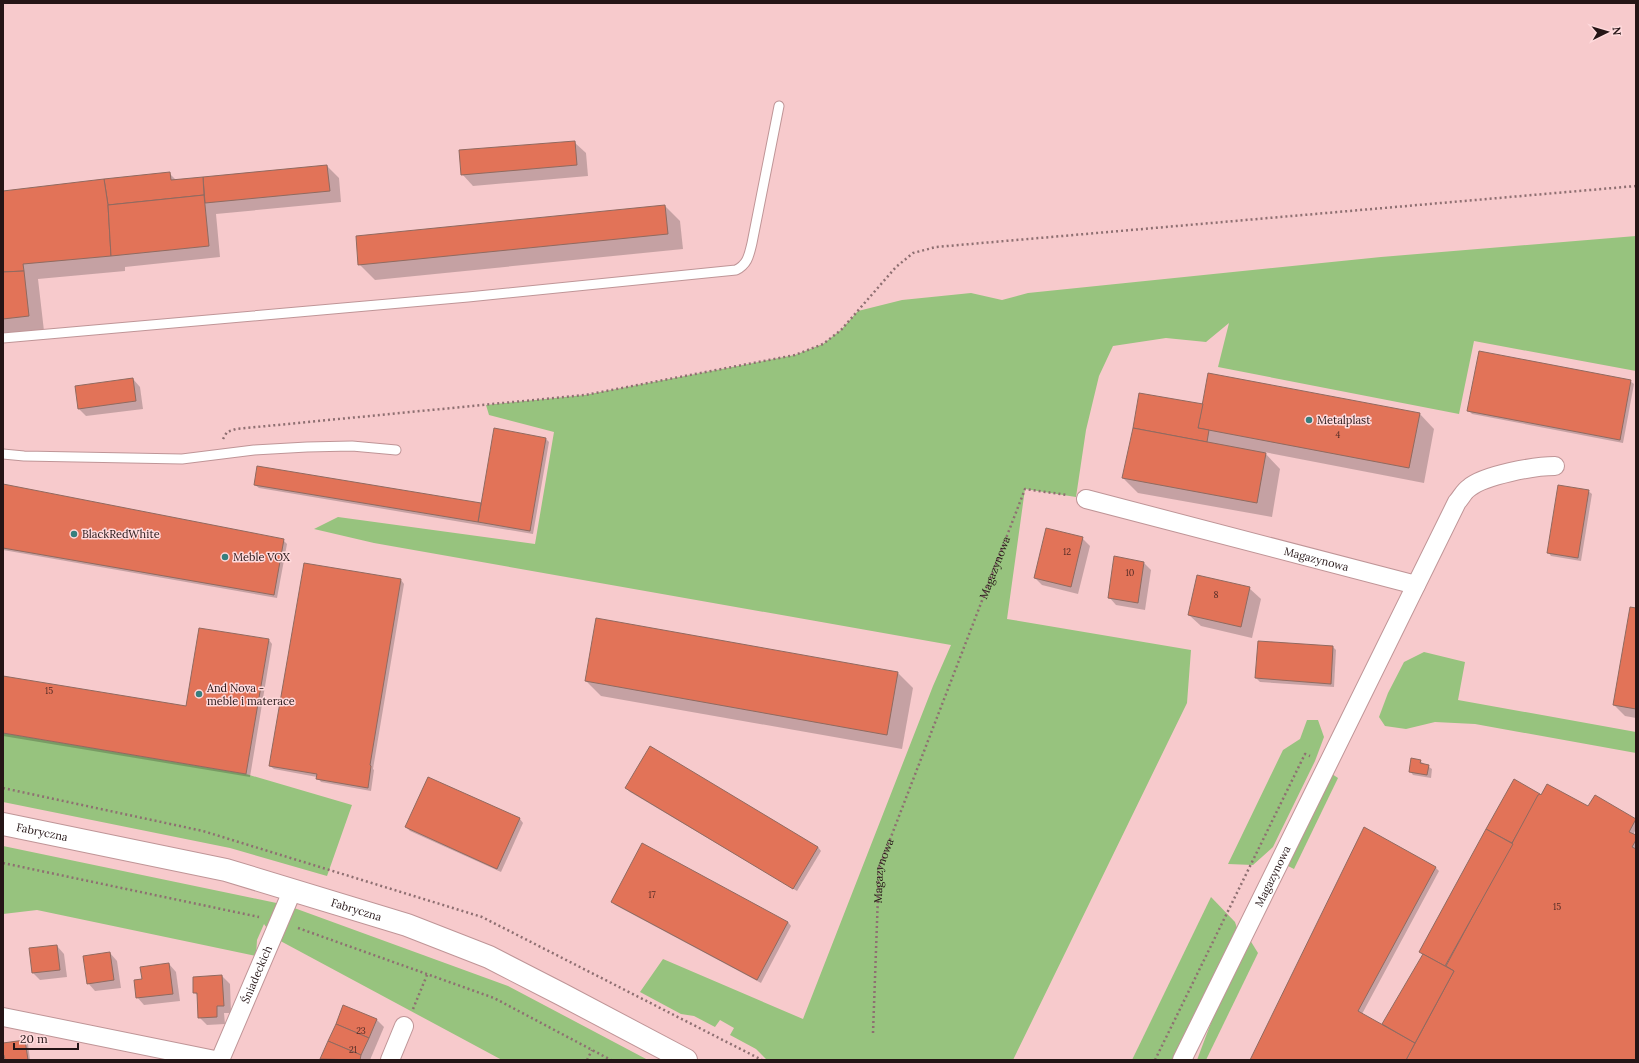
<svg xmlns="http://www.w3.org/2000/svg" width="1639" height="1063" viewBox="0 0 1639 1063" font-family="Lora,serif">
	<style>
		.green { fill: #97c37e }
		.shadow { fill: #0003 }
		.building { fill: #e27358; stroke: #906a60 }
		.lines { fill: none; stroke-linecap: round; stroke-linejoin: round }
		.service-casing { stroke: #bf9597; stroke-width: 11 }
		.minor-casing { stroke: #bf9597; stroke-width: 20 }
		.tertiary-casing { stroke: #bf9597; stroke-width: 24 }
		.path { stroke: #8e6f71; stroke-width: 2.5; stroke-dasharray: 2 3; stroke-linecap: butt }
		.service { stroke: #fff; stroke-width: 9 }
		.minor { stroke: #fff; stroke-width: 18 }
		.tertiary { stroke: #fff; stroke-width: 22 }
		.poi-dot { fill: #367f7e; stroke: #ffdadc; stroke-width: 1.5 }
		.labels { text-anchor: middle; stroke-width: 3; stroke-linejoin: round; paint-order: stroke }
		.number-label { font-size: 9px; fill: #542c26 }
		.poi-label { font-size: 11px; fill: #251516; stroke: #ffdadc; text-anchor: start }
		.street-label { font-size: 11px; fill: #251516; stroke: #ffdadc }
	</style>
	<rect width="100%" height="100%" fill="#f7cacc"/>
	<g class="green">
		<polygon points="1636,236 1636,371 1474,341 1459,414 1218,367 1229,323 1206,342 1166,338 1113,346 1099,376 1086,430 1076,497 1025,489 1007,619 1191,650 1187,703 1013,1060 767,1060 756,1049 730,1035 734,1028 720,1020 715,1027 694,1016 681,1014 640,992 663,959 803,1019 933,686 951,645 374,543 314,529 338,517 535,544 554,432 489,415 486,405 585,395 795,355 823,344 841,330 858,311 902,300 971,293 1002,300 1028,293 1381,257"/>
		<polygon points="1424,652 1465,662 1458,700 1636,732 1636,753 1475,724 1435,722 1406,729 1385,726 1379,717 1388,693 1404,662"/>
		<polygon points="1307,720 1318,720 1324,737 1315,761 1273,847 1253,865 1228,864 1283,750 1300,739"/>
		<polygon points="3,733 246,774 352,805 327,876 230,848 3,802"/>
		<polygon points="1332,774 1338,778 1294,869 1288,866"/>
		<polygon points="3,846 286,905 508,986 648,1060 502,1060 273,937 264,924 257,940 256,956 37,910 3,914"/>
		<polygon points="1211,897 1235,922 1241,940 1182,1060 1132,1060"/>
		<polygon points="1245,932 1258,953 1206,1060 1197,1060"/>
	</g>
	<g class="shadow">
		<polygon points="574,142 586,153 588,176 473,186 462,174"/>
		<polygon points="327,166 339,178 341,202 216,214 220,257 125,267 125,271 38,279 44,331 3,335 3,192 170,174 176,180"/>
		<polygon points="665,206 680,221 683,249 375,280 359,264"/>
		<polygon points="133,379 140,387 143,409 86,416 79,409"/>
		<polygon points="1630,381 1634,384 1623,443 1472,414 1468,410"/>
		<polygon points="1203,406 1419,413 1434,429 1424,483 1264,452 1280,469 1272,517 1138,493 1123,478"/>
		<polygon points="545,438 549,442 533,534 259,488 255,485 258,468 482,505"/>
		<polygon points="3,485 283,540 287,544 277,598 3,550"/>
		<polygon points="1588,491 1592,494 1581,561 1551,556 1548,552"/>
		<polygon points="1082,538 1090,546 1078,594 1042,585 1035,578"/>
		<polygon points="1144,563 1151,570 1145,610 1116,605 1109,597"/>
		<polygon points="401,580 404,584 373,769 374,770 371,791 321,782 317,777 274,769 270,766"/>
		<polygon points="1249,588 1261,599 1252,638 1201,626 1189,615"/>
		<polygon points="1636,609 1636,718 1625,716 1614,705"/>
		<polygon points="597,620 898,673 913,688 902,749 601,696 586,681"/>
		<polygon points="269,640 272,644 250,777 3,736 3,677 186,708"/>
		<polygon points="1333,647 1336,650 1334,687 1260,682 1256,678"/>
		<polygon points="1420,761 1432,769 1431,778 1413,775 1410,771"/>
		<polygon points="428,778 520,819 523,823 501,872 410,831 406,827"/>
		<polygon points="1514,781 1542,796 1636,821 1636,829 1633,835 1636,837 1636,1060 1251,1060 1364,829 1436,868 1439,871 1362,1014 1383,1026 1423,955 1420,951"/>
		<polygon points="626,788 818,847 821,851 797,891 630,792"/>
		<polygon points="612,902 788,922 791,926 761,983 615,905"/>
		<polygon points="57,946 64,954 67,977 40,980 33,973"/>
		<polygon points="110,953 117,961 121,988 95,991 88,983"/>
		<polygon points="169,964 176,972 180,1001 144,1005 137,997 143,980"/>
		<polygon points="222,976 230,984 231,1013 224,1013 225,1024 207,1025 199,1017 198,996 194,992 194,978"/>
		<polygon points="344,1006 376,1019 384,1027 370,1060 321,1060"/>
		<polygon points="25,1041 28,1044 30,1060 6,1060 3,1057 3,1044"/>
	</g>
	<g class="building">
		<polygon points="575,141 577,165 461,175 459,150"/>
		<polygon points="327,165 330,191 205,203 203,177"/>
		<polygon points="170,172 171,180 203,177 204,195 108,205 104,179"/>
		<polygon points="104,179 108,205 111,256 23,264 24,271 3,272 3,191"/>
		<polygon points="204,195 209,246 111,256 108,205"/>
		<polygon points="665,205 668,234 358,265 356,236"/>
		<polygon points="24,271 29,316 3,319 3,272"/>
		<polygon points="1479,351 1631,380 1620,440 1467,411"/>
		<polygon points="1208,373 1420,413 1409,468 1198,428"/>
		<polygon points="133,378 136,401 78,409 75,386"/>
		<polygon points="1139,393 1203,404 1198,428 1209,430 1207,442 1133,428"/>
		<polygon points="494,428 546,438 530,531 478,522"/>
		<polygon points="1133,428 1266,453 1257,503 1122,478"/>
		<polygon points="257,466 481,503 478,522 254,485"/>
		<polygon points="3,484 284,539 274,595 3,548"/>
		<polygon points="1558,485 1589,490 1578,558 1547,553"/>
		<polygon points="1046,528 1083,537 1071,587 1034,578"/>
		<polygon points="1114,556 1144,562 1138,603 1108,598"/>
		<polygon points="304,563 401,579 370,765 371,766 368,788 316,779 317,774 269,766"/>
		<polygon points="1197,575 1250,587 1241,627 1188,615"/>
		<polygon points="1630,607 1636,608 1636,709 1613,705"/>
		<polygon points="596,618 898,672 887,735 585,681"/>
		<polygon points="199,628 269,639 246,774 3,733 3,676 186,706"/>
		<polygon points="1258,641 1333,646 1331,684 1255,678"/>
		<polygon points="650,746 818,847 793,889 625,788"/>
		<polygon points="1411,758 1421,760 1420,763 1429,765 1427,775 1409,772"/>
		<polygon points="428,777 520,818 497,869 405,827"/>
		<polygon points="1514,779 1540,794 1512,843 1486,829"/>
		<polygon points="1547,784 1588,806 1595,795 1636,819 1629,832 1636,835 1636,840 1632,847 1636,849 1636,1060 1406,1060 1454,971 1446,966 1538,795 1540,794 1541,795"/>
		<polygon points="1364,827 1436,867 1358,1011 1415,1043 1406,1060 1250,1060"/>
		<polygon points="1486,829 1513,844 1445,966 1419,952"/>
		<polygon points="642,843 788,922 757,980 611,902"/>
		<polygon points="57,945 60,970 32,973 29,948"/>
		<polygon points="110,952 114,980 87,984 83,956"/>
		<polygon points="1423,954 1454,971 1415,1043 1382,1024"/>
		<polygon points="169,963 173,994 136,998 134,980 142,979 140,967"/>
		<polygon points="222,975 224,1006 217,1006 217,1017 198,1018 197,993 193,993 193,977"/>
		<polygon points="343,1005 377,1019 369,1038 336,1024"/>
		<polygon points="336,1024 369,1038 361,1055 328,1041"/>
		<polygon points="25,1040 28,1060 5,1060 4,1055 3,1055 3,1043"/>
		<polygon points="328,1041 361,1055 360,1060 320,1059"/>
	</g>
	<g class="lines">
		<defs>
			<g id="service">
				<path d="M3,338L468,297L736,270C748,264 749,255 752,243L779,106"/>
				<polyline points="3,454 24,456 182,459 254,450 307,447 352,446 396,450"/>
			</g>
			<g id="minor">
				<path id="s2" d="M1086,499L1416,585"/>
				<polyline points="3,1017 215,1060"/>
				<path id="s3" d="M220,1060L293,889"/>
				<polyline points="390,1060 404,1026"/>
				<path id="s4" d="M1182,1060L1457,502C1461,498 1464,491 1469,488C1484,475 1535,466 1555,466"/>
			</g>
			<g id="tertiary">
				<path id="s5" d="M3,824L226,870L407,925L489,957L561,994L686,1060"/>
			</g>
		</defs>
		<use href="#service" class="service-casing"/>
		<use href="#minor" class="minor-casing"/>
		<use href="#tertiary" class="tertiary-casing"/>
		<g class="path">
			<polyline points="223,439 227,432 236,429 585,395 795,355 823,344 841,330 896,267 913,253 936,247 1636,186"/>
			<polyline points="3,788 203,831 482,917 762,1060"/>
			<polyline points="3,863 259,917"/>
			<polyline points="298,928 494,998 611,1060"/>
			<polyline points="413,1009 427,975"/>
			<path id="s1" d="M873,1033L879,868L1025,489L1067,495"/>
			<polyline points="587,1060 592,1050"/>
			<polyline points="1155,1060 1305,754 1310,756"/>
		</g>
		<use href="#service" class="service"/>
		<use href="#minor" class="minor"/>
		<use href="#tertiary" class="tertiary"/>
	</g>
	<g class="poi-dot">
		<circle cx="1309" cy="420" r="4"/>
		<circle cx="74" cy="534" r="4"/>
		<circle cx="225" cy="557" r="4"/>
		<circle cx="199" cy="694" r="4"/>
	</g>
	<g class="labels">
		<g class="number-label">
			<text x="1338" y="438">4</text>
			<text x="1067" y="555">12</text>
			<text x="1130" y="576">10</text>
			<text x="1216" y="598">8</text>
			<text x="49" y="694">15</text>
			<text x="652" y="898">17</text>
			<text x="1557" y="910">15</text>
			<text x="361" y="1034">23</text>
			<text x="353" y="1053">21</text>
		</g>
		<g class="poi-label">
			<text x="1317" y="424">Metalplast</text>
			<text x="82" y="538">BlackRedWhite</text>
			<text x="233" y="561">Meble VOX</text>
			<text x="207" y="692">And Nova -<tspan x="207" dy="13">meble i materace</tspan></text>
		</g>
		<g class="street-label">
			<text dy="4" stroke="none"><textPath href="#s2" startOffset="238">Magazynowa</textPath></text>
			<text dy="4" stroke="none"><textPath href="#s1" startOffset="487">Magazynowa</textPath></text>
			<text dy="4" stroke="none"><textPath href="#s5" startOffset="40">Fabryczna</textPath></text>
			<text dy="4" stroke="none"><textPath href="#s1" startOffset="163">Magazynowa</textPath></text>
			<text dy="4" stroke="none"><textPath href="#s4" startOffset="205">Magazynowa</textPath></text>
			<text dy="4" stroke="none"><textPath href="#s5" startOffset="364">Fabryczna</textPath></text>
			<text dy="4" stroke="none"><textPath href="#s3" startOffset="93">Śniadeckich</textPath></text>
		</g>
	</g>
	<rect width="1639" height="1063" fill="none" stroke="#251516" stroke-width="8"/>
	<g transform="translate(1607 32) rotate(85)" stroke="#ffdadc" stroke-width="3" paint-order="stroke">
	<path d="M0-3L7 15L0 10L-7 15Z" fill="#251516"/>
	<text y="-6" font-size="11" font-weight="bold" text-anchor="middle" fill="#251516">N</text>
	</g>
	<path d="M14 1043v6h64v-6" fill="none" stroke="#251516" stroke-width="2"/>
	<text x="20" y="1043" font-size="12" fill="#251516" stroke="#ffdadc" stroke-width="3" paint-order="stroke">20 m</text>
</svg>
